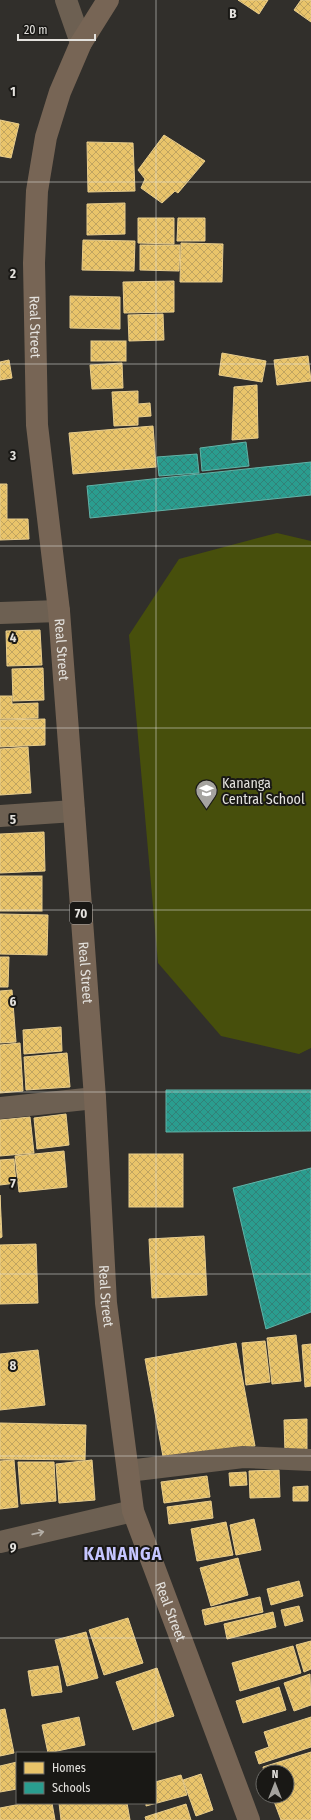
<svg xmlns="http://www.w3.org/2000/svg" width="311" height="1820" viewBox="0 0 311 1820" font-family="'Fira Sans Condensed',sans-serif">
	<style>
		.park { fill: #474f0c }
		.homes { fill: url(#homes-cross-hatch); stroke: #e8cd8d }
		.schools { fill: url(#schools-cross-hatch); stroke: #62b2a7 }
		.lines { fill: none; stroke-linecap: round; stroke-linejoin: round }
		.minor { stroke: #6d6052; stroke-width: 22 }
		.highway { stroke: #776555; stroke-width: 22 }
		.oneway { stroke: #b4aea6 }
		.grid { fill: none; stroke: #e4e2de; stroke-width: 1; stroke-opacity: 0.55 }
		.labels { text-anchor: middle; stroke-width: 4; stroke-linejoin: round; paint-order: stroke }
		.shield { fill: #191815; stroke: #a7a5a2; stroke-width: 1 }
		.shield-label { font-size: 13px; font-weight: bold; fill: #e4e2de }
		.street-label { font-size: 14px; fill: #e4e2de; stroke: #191815 }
		.poi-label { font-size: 14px; fill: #e4e2de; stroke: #191815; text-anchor: start }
		.district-label { font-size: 18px; font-weight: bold; letter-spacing: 1px; fill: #c5c5ff; stroke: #191815 }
		.grid-label { font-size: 13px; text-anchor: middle; font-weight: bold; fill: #e4e2de; stroke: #191815; stroke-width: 4; stroke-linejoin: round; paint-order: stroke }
	</style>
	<defs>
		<pattern id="homes-cross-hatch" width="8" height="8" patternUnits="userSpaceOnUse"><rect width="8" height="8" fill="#e9c46a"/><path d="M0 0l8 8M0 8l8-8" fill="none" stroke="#c0a460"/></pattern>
		<pattern id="schools-cross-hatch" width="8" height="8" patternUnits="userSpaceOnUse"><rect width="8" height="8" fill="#2a9d8f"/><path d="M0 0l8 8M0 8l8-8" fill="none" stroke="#328278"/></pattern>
	</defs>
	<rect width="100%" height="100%" fill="#312f2b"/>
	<polygon class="park" points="277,533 311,541 311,1048 299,1054 221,1036 158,963 129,635 179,559"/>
	<g class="homes">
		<polygon points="238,0 268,0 259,14"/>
		<polygon points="301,0 311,0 311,22 294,10"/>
		<polygon points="0,120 19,124 11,158 0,156"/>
		<polygon points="164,135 205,161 178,193 175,191 162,203 141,188 145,179 138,170"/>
		<polygon points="87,142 133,143 135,191 88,192"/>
		<polygon points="125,203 125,234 87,235 87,204"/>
		<polygon points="138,218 174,218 174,244 138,243"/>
		<polygon points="178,218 205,218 205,241 177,241"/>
		<polygon points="83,240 135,241 134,271 82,270"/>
		<polygon points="181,243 223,244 222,282 180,282"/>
		<polygon points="140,245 180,245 179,271 140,270"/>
		<polygon points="174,281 174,312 124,313 123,282"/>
		<polygon points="70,296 120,297 120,329 70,328"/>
		<polygon points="163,314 164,340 129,341 128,315"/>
		<rect x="91" y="341" width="35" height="20"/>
		<polygon points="222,353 266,361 262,382 219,375"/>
		<polygon points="308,356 311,381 277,385 274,360"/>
		<polygon points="9,360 12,378 0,380 0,362"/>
		<polygon points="122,363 123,388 92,389 90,365"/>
		<polygon points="257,385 258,438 232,440 234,387"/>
		<polygon points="138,391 138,404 150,403 151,416 138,417 138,425 114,426 112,392"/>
		<polygon points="153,426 156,467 73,474 69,433"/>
		<polygon points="0,484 7,484 7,519 28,519 29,539 0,540"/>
		<polygon points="40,630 42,665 7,666 6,631"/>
		<polygon points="43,668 44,700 13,701 12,669"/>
		<polygon points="0,696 12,696 12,704 38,703 38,718 0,719"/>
		<polygon points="45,719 45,745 0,747 0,720"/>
		<polygon points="28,747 31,793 0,795 0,749"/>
		<polygon points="44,832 45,871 0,873 0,834"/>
		<rect x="0" y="876" width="42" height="35"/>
		<polygon points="0,914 48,915 47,955 0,954"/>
		<polygon points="0,957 9,957 8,987 0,987"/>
		<polygon points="12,990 16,1042 0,1043 0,991"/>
		<polygon points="61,1027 62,1051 24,1054 23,1030"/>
		<polygon points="20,1043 23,1091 0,1093 0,1045"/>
		<polygon points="67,1053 70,1087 26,1090 24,1057"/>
		<polygon points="66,1114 69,1145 37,1149 34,1118"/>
		<polygon points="30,1117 34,1153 0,1156 0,1120"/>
		<polygon points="64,1151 67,1187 19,1192 15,1156"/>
		<rect x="129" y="1154" width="54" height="53"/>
		<polygon points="14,1159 16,1183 0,1185 0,1160"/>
		<polygon points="0,1195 2,1237 0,1238"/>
		<polygon points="204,1236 207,1295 152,1298 149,1239"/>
		<polygon points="36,1244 38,1303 0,1304 0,1245"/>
		<polygon points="296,1335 301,1381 272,1384 267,1338"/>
		<polygon points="265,1341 270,1382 246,1385 242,1343"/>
		<polygon points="236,1343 255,1446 164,1462 145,1359"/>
		<polygon points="311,1344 311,1386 305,1387 302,1345"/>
		<polygon points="38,1350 45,1405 0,1410 0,1354"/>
		<polygon points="307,1419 307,1453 285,1453 284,1420"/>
		<polygon points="0,1423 86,1425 85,1460 0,1459"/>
		<polygon points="14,1460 18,1507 0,1509 0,1461"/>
		<polygon points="92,1460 95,1500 59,1503 56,1464"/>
		<polygon points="18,1462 54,1462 56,1501 21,1504"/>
		<polygon points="279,1470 280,1497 250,1498 249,1471"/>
		<polygon points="246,1472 247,1485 230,1486 229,1473"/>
		<polygon points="207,1476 210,1497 164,1503 161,1482"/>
		<polygon points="308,1486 308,1501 293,1501 293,1487"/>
		<polygon points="211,1501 213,1518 169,1524 167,1507"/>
		<polygon points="254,1519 261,1550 236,1555 230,1525"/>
		<polygon points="226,1522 233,1555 197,1561 191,1529"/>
		<polygon points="238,1558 248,1595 211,1606 200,1568"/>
		<polygon points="299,1581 303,1596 271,1605 267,1589"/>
		<polygon points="260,1597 263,1612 205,1625 202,1610"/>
		<polygon points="299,1606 303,1621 285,1626 281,1610"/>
		<polygon points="273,1612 276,1627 227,1639 224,1624"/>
		<polygon points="128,1618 143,1663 104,1675 89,1630"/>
		<polygon points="86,1632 98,1678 67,1686 55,1640"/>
		<polygon points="311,1641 311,1669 304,1672 296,1645"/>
		<polygon points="293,1646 301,1673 240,1691 232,1663"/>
		<polygon points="58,1666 62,1692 32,1696 28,1671"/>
		<polygon points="157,1668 174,1716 133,1730 116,1682"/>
		<polygon points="310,1674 311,1705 294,1711 284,1683"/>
		<polygon points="279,1687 286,1710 243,1723 236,1701"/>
		<polygon points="5,1709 14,1753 0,1756 0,1710"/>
		<polygon points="79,1717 85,1745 48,1753 42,1725"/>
		<polygon points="311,1717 311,1747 259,1764 255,1752 269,1747 264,1732"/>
		<polygon points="311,1752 311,1820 281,1820 272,1796 287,1796 287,1772 264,1772 263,1767"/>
		<polygon points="17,1762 17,1789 0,1792 0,1766"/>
		<polygon points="201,1774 213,1810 196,1816 183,1780"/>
		<polygon points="181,1775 187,1795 146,1806 146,1803 155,1803 155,1782"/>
		<polygon points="26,1803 52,1803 55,1820 0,1820 0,1808"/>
		<polygon points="59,1803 127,1803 130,1820 61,1820"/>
		<polygon points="186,1804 191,1820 146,1820 145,1817"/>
	</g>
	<g class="schools">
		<polygon points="246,442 249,466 202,471 200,448"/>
		<polygon points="197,454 199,473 159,476 157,457"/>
		<polygon points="311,462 311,495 90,518 87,486"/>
		<polygon points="166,1090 311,1090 311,1131 166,1132"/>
		<polygon points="311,1168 311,1312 266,1329 233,1188"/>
	</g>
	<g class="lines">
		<g class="minor">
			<polyline points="66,0 81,43"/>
			<polyline points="0,613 59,611"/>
			<polyline points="0,816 74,811"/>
			<polyline points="0,1108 95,1098"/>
			<polyline points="128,1471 243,1457 311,1460"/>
			<polyline points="0,1542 133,1511"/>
		</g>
		<path class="highway" id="s1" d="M108,0L81,43L60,92L46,137L37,191L34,263L37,425L59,611L74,811L95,1098L106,1303L133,1511L249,1820"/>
	</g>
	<defs><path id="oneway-shaft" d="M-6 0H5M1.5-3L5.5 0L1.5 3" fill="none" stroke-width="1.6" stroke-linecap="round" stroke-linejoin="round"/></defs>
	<use class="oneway" href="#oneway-shaft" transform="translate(38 1533) rotate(-13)"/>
	<path class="grid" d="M156,0V1820M0,182H311M0,364H311M0,546H311M0,728H311M0,910H311M0,1092H311M0,1274H311M0,1456H311M0,1638H311"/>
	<defs>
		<symbol id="school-pin" viewBox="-11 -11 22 30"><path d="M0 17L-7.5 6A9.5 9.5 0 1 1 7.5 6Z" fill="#a5a39f" stroke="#191815"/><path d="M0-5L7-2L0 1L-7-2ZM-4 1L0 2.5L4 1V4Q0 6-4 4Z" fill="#fff"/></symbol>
	</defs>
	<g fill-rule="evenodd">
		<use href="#school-pin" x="194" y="778" width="25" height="34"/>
	</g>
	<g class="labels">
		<rect class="shield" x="70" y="902" width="22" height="22" rx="3"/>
		<g class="shield-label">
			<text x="81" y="918">70</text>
		</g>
		<g class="street-label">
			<text dy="5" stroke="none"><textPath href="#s1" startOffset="342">Real Street</textPath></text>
			<text dy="5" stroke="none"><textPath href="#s1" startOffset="666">Real Street</textPath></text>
			<text dy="5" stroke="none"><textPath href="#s1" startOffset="990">Real Street</textPath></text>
			<text dy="5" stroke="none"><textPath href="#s1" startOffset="1314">Real Street</textPath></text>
			<text dy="5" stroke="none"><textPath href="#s1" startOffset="1638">Real Street</textPath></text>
		</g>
		<g class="poi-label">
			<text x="222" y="788">Kananga<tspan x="222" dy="16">Central School</tspan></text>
		</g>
		<g class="district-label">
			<text x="123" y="1560">KANANGA</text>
		</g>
	</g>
	<g class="grid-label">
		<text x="233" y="18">B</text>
		<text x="13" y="96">1</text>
		<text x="13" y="278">2</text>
		<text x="13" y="460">3</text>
		<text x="13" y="642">4</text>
		<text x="13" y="824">5</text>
		<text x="13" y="1006">6</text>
		<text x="13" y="1188">7</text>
		<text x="13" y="1370">8</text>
		<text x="13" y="1552">9</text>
	</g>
	<rect x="16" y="1752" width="140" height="52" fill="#191815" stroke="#6a6965"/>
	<rect x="24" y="1762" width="20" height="12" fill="#e9c46a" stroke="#6a6965"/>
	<text x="52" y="1772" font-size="12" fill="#e4e2de">Homes</text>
	<rect x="24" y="1782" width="20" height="12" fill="#2a9d8f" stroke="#6a6965"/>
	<text x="52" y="1792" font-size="12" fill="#e4e2de">Schools</text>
	<g transform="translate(275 1784)"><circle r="19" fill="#191815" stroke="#6a6965"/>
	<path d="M0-3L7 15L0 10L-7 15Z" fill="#a5a39f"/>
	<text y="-6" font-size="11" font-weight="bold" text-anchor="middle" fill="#e4e2de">N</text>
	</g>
	<path d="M18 34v6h77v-6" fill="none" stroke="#e4e2de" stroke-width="2"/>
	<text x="24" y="34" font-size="12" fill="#e4e2de" stroke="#191815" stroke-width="3" paint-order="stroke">20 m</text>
</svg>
